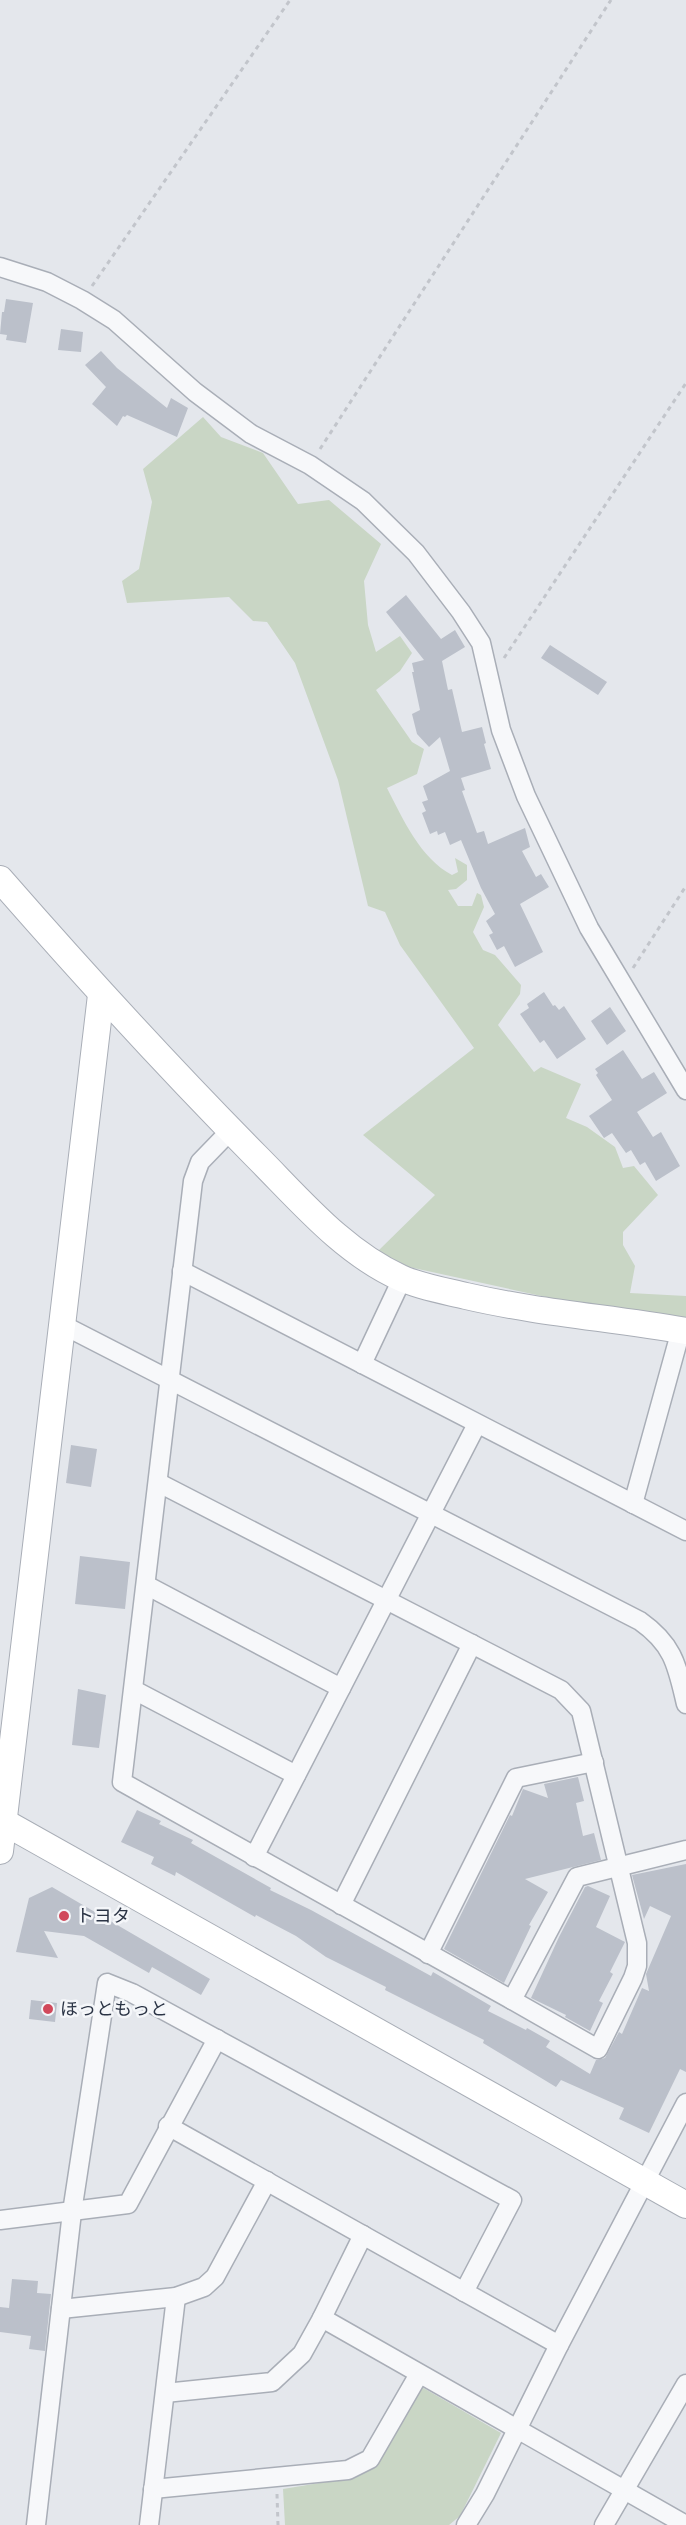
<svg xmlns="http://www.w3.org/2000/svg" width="686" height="2525" viewBox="0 0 686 2525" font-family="Raleway,'Noto Sans JP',sans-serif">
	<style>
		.green { fill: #c9d6c5 }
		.building { fill: #bbc0ca }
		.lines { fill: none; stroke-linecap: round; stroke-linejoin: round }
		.street-casing { stroke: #a9aeb7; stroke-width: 21 }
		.secondary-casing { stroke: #a9aeb7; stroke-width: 28 }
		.path { stroke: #c2c5cb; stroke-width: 3; stroke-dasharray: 4.5 4.5; stroke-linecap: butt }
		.street { stroke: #f7f8fa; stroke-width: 18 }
		.secondary { stroke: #fff; stroke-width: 26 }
		.poi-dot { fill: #d1495b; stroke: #f4f6f9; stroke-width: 2 }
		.labels { text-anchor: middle; stroke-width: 5; stroke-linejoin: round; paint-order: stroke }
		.poi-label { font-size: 18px; fill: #2b3445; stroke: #f4f6f9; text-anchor: start }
	</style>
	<rect width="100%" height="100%" fill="#e4e7ec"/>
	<g class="green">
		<path d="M203,417L221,437L263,453L298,504L329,500L381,544L364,581L368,625L376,652L400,636L412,653L400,671L376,690L412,742L424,749L417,774L387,788C403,819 420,858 452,875L458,872L455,858L467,865V880L456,889L448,890L458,906H472L477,893L481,895L484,907L473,932L483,950L495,955L521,985L520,994L498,1025L534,1072L541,1067L581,1084L566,1118L587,1127L615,1147L623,1168L634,1166L658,1195L623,1232V1245L635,1266L630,1293L686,1296V1322L601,1309L409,1267L378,1251L435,1195L363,1135L474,1048L400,945L385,912L368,906L338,780L295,663L267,622L253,621L229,597L127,603L122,581L139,569L152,502L143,469Z"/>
		<polygon points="420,2386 501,2433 460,2516 449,2525 285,2525 283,2489 350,2478 374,2467"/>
	</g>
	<g class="building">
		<polygon points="6,299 33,303 26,343 6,340 7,335 0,334 2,312 4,312"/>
		<polygon points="61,329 83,332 81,352 58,350"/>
		<polygon points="101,351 117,368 167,408 171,398 188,408 177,437 127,415 125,417 123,416 117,426 92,404 106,387 85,365"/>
		<polygon points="406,595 441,639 455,630 465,647 442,661 448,690 452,689 462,732 482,727 486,743 484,744 491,769 461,778 465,790 462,791 477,833 484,831 488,844 525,828 530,847 522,851 536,877 541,874 549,887 520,904 543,952 515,967 504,946 497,950 489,935 493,933 486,921 495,914 481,888 461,840 450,845 445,832 438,835 437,831 430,834 422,813 426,811 422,802 428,800 423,786 450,771 440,737 429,747 417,734 412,714 420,710 412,672 414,672 412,663 424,660 386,612"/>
		<polygon points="550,645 607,682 598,695 541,658"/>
		<polygon points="544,992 553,1006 555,1005 559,1010 564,1006 586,1039 557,1059 544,1040 540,1043 520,1014 529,1008 527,1004"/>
		<polygon points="610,1007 626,1031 607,1045 591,1021"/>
		<polygon points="623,1050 642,1079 654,1072 667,1093 637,1112 653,1137 661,1132 680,1166 656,1181 645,1162 640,1165 631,1150 626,1153 612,1133 604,1138 589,1116 612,1100 596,1075 598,1073 595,1069"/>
		<polygon points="71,1445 97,1449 91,1487 66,1483"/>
		<polygon points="80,1556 130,1562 125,1609 75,1604"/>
		<polygon points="78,1689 106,1695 99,1748 72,1745"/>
		<polygon points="578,1777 584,1801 576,1803 583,1836 594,1833 601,1860 525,1879 548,1892 529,1925 531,1926 504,1983 444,1949 510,1815 512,1816 523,1789 548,1798 544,1784"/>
		<polygon points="137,1810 161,1821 159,1824 193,1840 191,1843 271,1888 270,1890 311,1910 431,1976 433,1972 491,2006 488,2011 526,2030 527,2028 550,2041 546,2047 590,2074 596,2060 605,2058 619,2032 622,2034 642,1988 649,1991 646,1974 671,1916 650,1906 644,1919 632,1875 686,1864 686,2072 680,2069 649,2133 619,2119 624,2108 561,2080 556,2087 483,2043 484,2040 385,1990 386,1987 326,1957 296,1936 256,1915 255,1917 176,1872 175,1876 151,1864 154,1857 121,1842"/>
		<polygon points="588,1886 610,1896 596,1927 625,1942 610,1972 613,1974 599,2001 603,2003 590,2031 565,2017 566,2015 531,1998 559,1937 585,1887"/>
		<polygon points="52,1887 210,1979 201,1995 152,1967 149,1973 84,1936 44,1931 58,1958 16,1952 29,1898"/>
		<polygon points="31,2000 57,2003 55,2022 29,2019"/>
		<polygon points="12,2279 38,2281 37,2293 51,2294 45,2351 29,2349 31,2336 0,2332 0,2307 9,2308"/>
	</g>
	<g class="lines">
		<defs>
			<g id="street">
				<polyline points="0,267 47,282 82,300 114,320 195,392 251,434 310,465 363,501 416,553 461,612 481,643 501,730 526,796 589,928 686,1090"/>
				<polyline points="231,1130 200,1162 193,1181 122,1782 512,2000 577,1877 686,1850"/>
				<polyline points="182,1271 686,1531"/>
				<path d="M61,1324L640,1621C674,1645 677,1666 686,1704"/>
				<polyline points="362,1364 402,1279"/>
				<polyline points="159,1483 561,1690 581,1711 637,1943 637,1966 633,1978 598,2049 512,2000"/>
				<polyline points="633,1504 681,1330"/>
				<polyline points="146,1585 341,1688"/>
				<polyline points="134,1690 296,1775"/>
				<polyline points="254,1857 477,1424"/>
				<polyline points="341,1905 472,1644"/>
				<polyline points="428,1954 516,1778 594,1762"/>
				<polyline points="168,2126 559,2345"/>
				<polyline points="0,2220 128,2204 217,2039"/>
				<polyline points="363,2235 322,2318 686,2525"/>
				<polyline points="61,2309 176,2297 204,2287 215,2277 267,2181"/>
				<polyline points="165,2393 272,2382 302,2354 322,2318"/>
				<polyline points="153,2489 348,2470 370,2459 419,2374"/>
				<polyline points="36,2525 72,2212 107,1983 132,1993 512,2200 464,2292"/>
				<polyline points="149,2525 176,2297"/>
				<polyline points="466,2525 485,2494 559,2345 686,2103"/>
				<polyline points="604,2525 686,2384"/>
			</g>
			<g id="secondary">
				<path d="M0,879C83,974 167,1066 256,1156C300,1200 343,1252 401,1278C421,1287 445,1291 466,1296C539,1313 613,1318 686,1331"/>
				<polyline points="4,1822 686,2205"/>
				<polyline points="0,1851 101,995"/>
			</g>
		</defs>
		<use href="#street" class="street-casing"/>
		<use href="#secondary" class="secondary-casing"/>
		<g class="path">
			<polyline points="92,286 290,0"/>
			<polyline points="320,449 611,0"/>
			<polyline points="504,658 686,383"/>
			<polyline points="633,968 686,886"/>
			<polyline points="277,2494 278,2525"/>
		</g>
		<use href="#street" class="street"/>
		<use href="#secondary" class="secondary"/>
	</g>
	<g class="poi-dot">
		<circle cx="64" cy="1916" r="6"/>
		<circle cx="48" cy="2009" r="6"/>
	</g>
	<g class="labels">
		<g class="poi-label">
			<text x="76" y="1922">トヨタ</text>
			<text x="60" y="2015">ほっともっと</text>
		</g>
	</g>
</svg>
